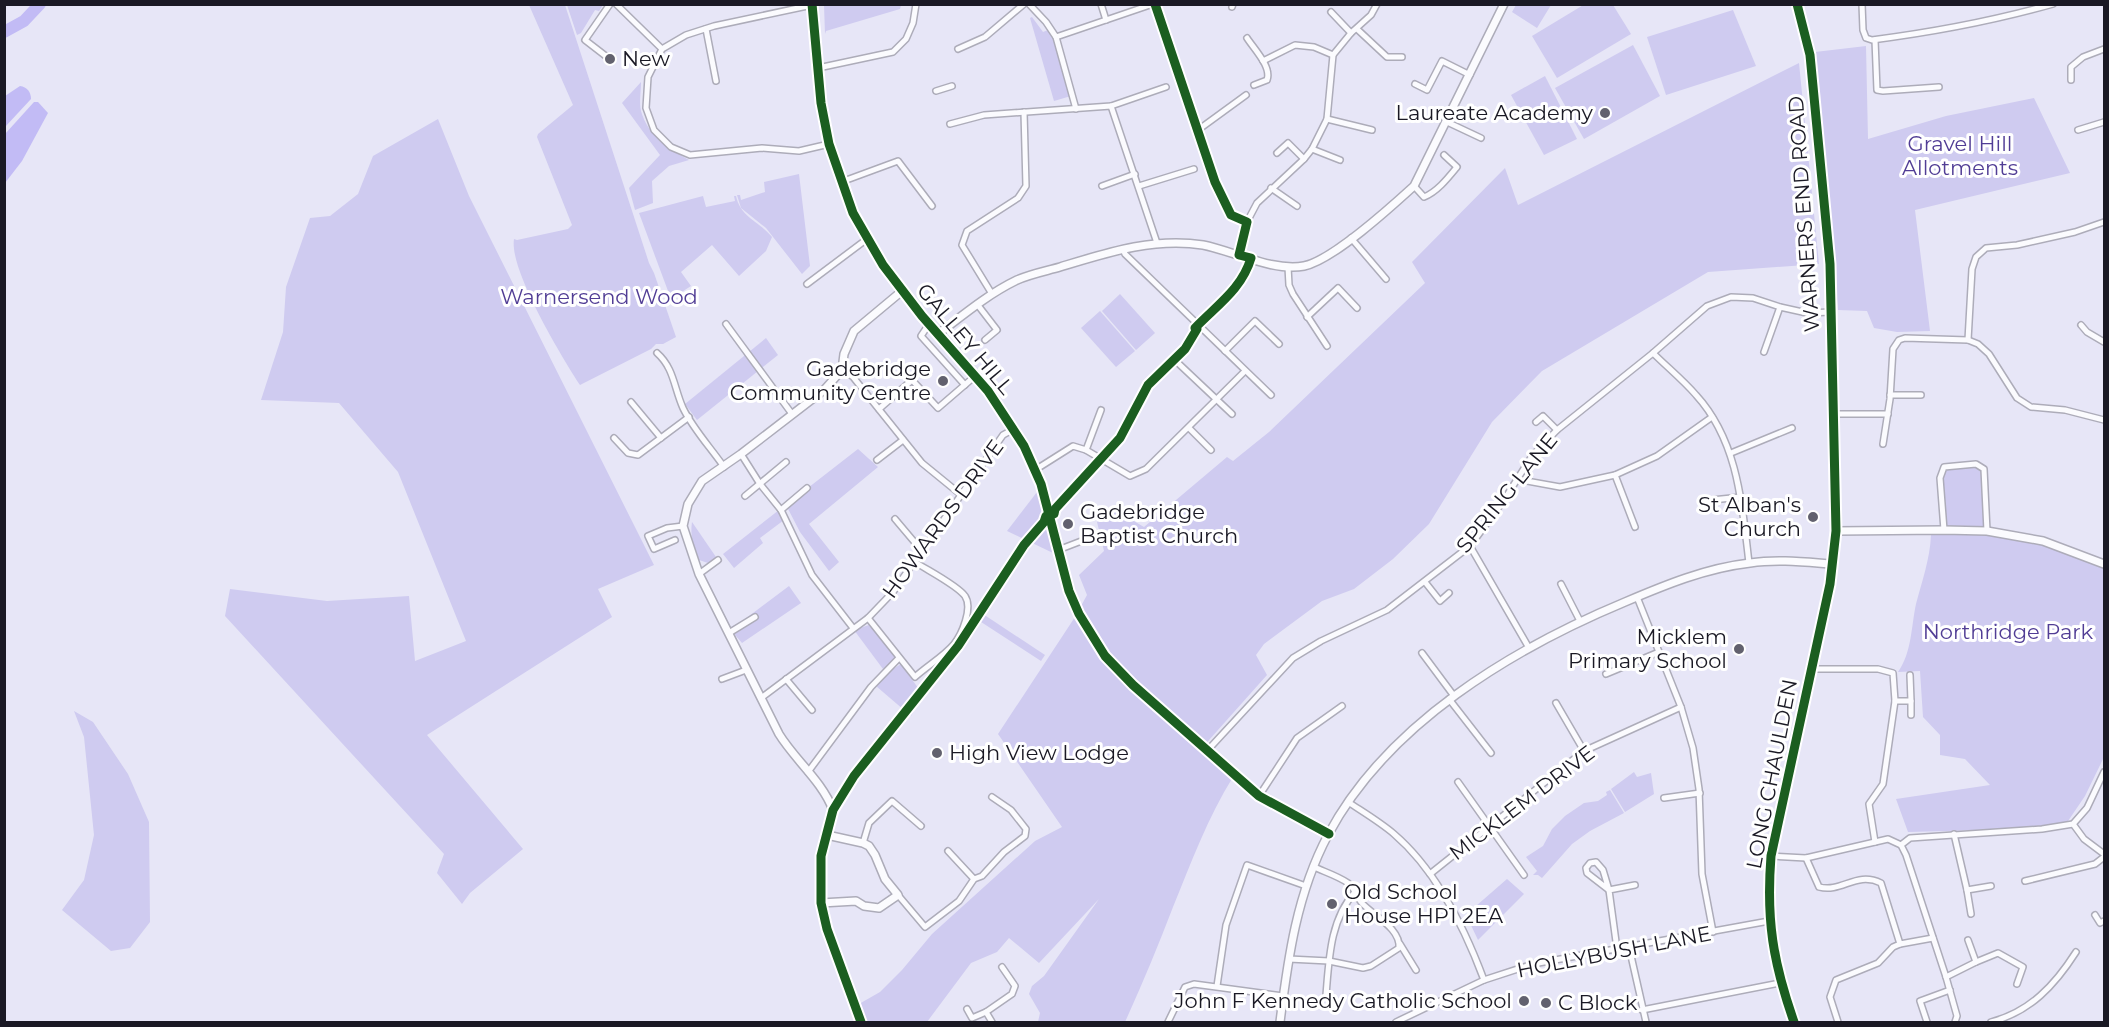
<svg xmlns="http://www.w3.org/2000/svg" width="2109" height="1027" viewBox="0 0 2109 1027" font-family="Montserrat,sans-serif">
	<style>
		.green { fill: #cfcbf0 }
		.water { fill: #c2bbf5 }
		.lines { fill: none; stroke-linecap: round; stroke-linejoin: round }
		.river { stroke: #c2bbf5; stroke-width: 12 }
		.minor-casing { stroke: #adacb9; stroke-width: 8 }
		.tertiary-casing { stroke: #adacb9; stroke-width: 10 }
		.minor { stroke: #fbfbfe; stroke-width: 5 }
		.tertiary { stroke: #fbfbfe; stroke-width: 7 }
		.cycleway-casing { stroke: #fff; stroke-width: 13 }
		.cycleway { stroke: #1b5e20; stroke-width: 9 }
		.poi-dot { fill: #62616e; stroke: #fff; stroke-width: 2 }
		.labels { text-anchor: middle; stroke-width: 6; stroke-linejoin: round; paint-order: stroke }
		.poi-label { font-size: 21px; fill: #1a1924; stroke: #fff; text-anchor: start }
		.park-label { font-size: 21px; fill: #513d95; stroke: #fff }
		.street-label { font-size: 21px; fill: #1a1924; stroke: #fff }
	</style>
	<rect width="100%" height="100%" fill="#e7e6f7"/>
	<g class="green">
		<polygon points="1585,4 1613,5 1631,34 1557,78 1532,36"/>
		<path d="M529,5H565L649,263L654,273L676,337L663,344H656L651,349L580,385C562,357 509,270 514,239L517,240L568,229L572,225L537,137L538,134L573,105Z"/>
		<polygon points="567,5 567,4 603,5 599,11 595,10 581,33 577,35"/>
		<polygon points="824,5 901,4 901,5 900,9 826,31 825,34"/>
		<polygon points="1516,5 1516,4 1551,5 1537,28 1512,12"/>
		<polygon points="1733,10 1756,66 1666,95 1647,37"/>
		<polygon points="1032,17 1043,32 1048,30 1056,46 1071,96 1054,101 1030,18"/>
		<polygon points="1633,45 1660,96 1584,139 1555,88"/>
		<polygon points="1866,46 1868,139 1946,116 2034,98 2070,173 1915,210 1930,331 1897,332 1874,328 1867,311 1838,310 1815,52"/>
		<path d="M1799,63L1819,264L1708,272L1542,371L1492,422L1429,524L1393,559L1354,589L1322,601L1264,644L1256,655L1267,675L1201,749L1233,777C1208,817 1191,863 1173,907C1158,946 1142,985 1125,1022H1038L1040,1013L1029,994L1032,986L1044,976L1099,899L1039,963L1009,938L997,952L971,963L927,1022H866L859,1004L880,992L902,970L932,934L1035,841L1062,827L998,734L1075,617L1087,595L1079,575L1104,551L1097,522L1115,510L1144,527L1227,457L1233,461L1269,432L1425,283L1412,262L1505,168L1518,205Z"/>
		<polygon points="1545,76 1577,139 1544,155 1511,95"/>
		<path d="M641,82C641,91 639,103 641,111C648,136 668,148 689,160L669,166L652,181L653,203L635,210L629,188L660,155L622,103Z"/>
		<polygon points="438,119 469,196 654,565 598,589 612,617 427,735 523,849 470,893 462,904 437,873 444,854 225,616 230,589 327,601 409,596 415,661 466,641 398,472 339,403 261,400 283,332 286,287 310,218 330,216 358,194 373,156"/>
		<polygon points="799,174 810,266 802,274 766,228 741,208 737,195 740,195 741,200 765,192 764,182"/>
		<path d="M703,196L706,207L735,201L734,196H736C741,218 758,220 772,237L766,251L739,276L712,245L681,272L691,286L671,299L639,213Z"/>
		<polygon points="1120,294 1155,333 1136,350 1102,311"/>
		<polygon points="1100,311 1135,351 1116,367 1081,328"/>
		<polygon points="766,338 778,355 697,420 685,404"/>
		<polygon points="858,449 878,467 809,524 839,562 829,571 800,532 786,505"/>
		<path d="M1976,464L1984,469L1987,531L2020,536L2104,564V757L2085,796L2066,824L2023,829L1908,832L1896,799L1990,785L1965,759L1940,755V735L1923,717L1920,671L1898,672C1912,652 1911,627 1916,604C1922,581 1930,559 1931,535L1944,530L1940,478L1944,467Z"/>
		<polygon points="1037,492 1053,553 1007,531"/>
		<polygon points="779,510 784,520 760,538 763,543 734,568 723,554"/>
		<path d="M692,522L716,557L708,563L699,560C693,548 690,535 692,522Z"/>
		<polygon points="789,586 801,603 742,643 729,628 741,622"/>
		<polygon points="983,614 1045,655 1041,661 978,620"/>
		<polygon points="869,625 896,658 883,669 854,630"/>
		<polygon points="901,664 923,695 911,716 876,686 893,669"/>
		<polygon points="74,711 93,722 128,774 149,822 150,922 130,948 111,951 62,910 84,880 94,835 84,737"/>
		<polygon points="1634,772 1637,777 1651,773 1654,794 1625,812 1611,789"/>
		<polygon points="1610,790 1624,813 1590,831 1572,844 1542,878 1538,875 1533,875 1537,871 1526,857 1543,846 1552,829 1565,816 1584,803 1598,801 1607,795 1606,792"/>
		<polygon points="1507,879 1524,894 1478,940 1468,919 1470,917 1475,922 1480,917 1476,912 1479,910 1476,906"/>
	</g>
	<g class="water">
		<path d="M20,86C27,87 31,92 31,99L5,127V96Z"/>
		<polygon points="34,102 38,102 48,113 22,161 5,183 5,134"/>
	</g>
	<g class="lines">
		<polyline class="river" points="4,32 24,21 40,4"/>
		<defs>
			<g id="minor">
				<polyline points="616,4 662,49"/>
				<polyline points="1029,4 1046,22 1056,37 1076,109"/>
				<polyline points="1101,4 1106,20"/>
				<path d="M1862,4L1863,30L1866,38L1872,40C1934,32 1993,21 2053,4"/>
				<polyline points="812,5 714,26 686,35 662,49 648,77 646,108 654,130 671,147 690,155 762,148 799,151 829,144"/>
				<polyline points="1232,7 1233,4"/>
				<polyline points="1331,12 1351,33"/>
				<polyline points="1164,27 1215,182 1231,215 1247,222"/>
				<polyline points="706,29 716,81"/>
				<polyline points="1357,29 1387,57 1402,57"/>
				<polyline points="1056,37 1150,5"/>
				<path d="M1247,38C1254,49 1272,67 1267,80L1254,85"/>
				<polyline points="1875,40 1877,90 1883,91 1939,87"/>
				<polyline points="958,49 985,37 1024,4"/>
				<polyline points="607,57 585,40 610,4"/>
				<polyline points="1263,61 1295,45 1314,47 1333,55"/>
				<polyline points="818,68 893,52 906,39 913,23 916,4"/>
				<polyline points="2071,80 2071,67 2083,57 2104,49"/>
				<polyline points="1415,84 1427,90 1442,61 1470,75"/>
				<polyline points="936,91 952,86"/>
				<polyline points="1111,106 1157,243"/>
				<polyline points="1327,119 1372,130"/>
				<polyline points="1447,122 1481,138"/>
				<polyline points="950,124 984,115 1111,106 1166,87"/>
				<polyline points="1198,130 1246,95"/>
				<polyline points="2078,130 2104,122"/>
				<polyline points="1312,149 1340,160"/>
				<polyline points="1277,153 1288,143 1304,159"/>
				<polyline points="841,182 898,161 932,206"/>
				<polyline points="1102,186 1135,174"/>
				<polyline points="1139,186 1194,169"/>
				<path d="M1414,186L1424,197C1437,192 1448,178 1457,167L1444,155"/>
				<polyline points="1271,188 1297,206"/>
				<polyline points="1351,238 1386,279"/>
				<polyline points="1123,249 1125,254 1271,395"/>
				<polyline points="1239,255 1247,222 1257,203 1304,159 1312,149 1327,119 1333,55 1351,33 1371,15 1377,4"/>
				<polyline points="1288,267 1289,285 1293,294 1327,346"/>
				<polyline points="807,284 867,239"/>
				<polyline points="992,294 962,245 967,231 1018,198 1026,186 1024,112"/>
				<polyline points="977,304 997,330 985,340"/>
				<polyline points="1307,317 1338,288 1357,308"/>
				<polyline points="726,324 792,414"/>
				<polyline points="929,324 921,336 965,385"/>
				<path d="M1198,324C1219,305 1243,287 1251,258"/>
				<polyline points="2081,325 2087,332 2104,342"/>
				<polyline points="1968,340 1972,269 1976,257 1986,248 2017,245 2075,232 2104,222"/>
				<polyline points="1225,351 1255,321 1279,344"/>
				<polyline points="1764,352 1780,307"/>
				<path d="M657,353C674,368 674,388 683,408C693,429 711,448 724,467"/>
				<path d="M1653,353C1667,367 1683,380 1696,395C1738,441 1742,504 1749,563"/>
				<polyline points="1179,364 1232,414"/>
				<polyline points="842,370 853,377 922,463 960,494"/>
				<polyline points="1890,395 1921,395"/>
				<polyline points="631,402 661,438"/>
				<polyline points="879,409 912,380 938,408 974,377"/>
				<polyline points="1833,414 1888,414"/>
				<polyline points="1536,422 1543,416 1557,430"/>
				<polyline points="1189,428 1211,450"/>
				<polyline points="614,438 628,453 638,455 689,417"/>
				<polyline points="1883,444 1890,399 1893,349 1899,340 1905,338 1968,340 1978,344 1989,354 2017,398 2031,407 2065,410 2104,420"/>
				<polyline points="1086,450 1101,410"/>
				<polyline points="1731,453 1792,428"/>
				<polyline points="741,454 760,484 781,510 812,575 853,628"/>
				<polyline points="877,460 903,440"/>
				<polyline points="1035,470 1073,446 1086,450 1130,476 1146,469 1245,371"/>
				<polyline points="1615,475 1635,527"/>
				<polyline points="1516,479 1560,487 1615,475 1657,456 1712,417"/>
				<polyline points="745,496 786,462"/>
				<polyline points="1712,500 1741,497"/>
				<polyline points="781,510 807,488"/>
				<polyline points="895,519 922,551"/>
				<polyline points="1944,530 1940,478 1944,467 1976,464 1984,469 1987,531"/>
				<polyline points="675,540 654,549 648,536 667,528 683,526"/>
				<polyline points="1470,546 1529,648"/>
				<polyline points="1058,550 1084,540"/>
				<polyline points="699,574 718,560"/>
				<polyline points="1425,582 1440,601 1449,593"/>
				<polyline points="1561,584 1580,621"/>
				<polyline points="1637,597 1681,707 1693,748 1699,789 1702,874 1713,932"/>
				<path d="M868,618L915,677C927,666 944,656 954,644C962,634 973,608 965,596C957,585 927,570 915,562"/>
				<polyline points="729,633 755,617"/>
				<polyline points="1422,653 1454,696"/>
				<polyline points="1811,669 1878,669 1893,673 1895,701 1883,784 1869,804 1875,842"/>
				<polyline points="1606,674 1659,652"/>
				<polyline points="722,679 746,670"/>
				<polyline points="786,679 812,710"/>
				<polyline points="761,698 868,618 893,592 1003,435 1014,429"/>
				<polyline points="1449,699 1491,753"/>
				<polyline points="1895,701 1911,701 1910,675"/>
				<polyline points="1911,701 1911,715"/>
				<polyline points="1556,703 1584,751"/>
				<polyline points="1206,752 1293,658 1321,641 1387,610 1470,546 1504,500 1532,456 1557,430 1653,353 1707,306 1731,297 1753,298 1780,307 1807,313 1831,312"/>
				<polyline points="808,772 871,687 899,658"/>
				<polyline points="1458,782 1524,875"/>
				<polyline points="1259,796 1297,738 1342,706"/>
				<polyline points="1664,798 1700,793"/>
				<path d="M1348,802C1363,812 1380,822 1394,834C1436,870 1465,929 1484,980"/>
				<polyline points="2073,824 2084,839 2104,854"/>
				<polyline points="1954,834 1967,890 1971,914"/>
				<polyline points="863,843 869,823 892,801 921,826"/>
				<polyline points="1901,845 1910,838 2042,829 2073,824 2087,808 2104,772"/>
				<polyline points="948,851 974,879"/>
				<polyline points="1771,856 1806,858 1888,839 1901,845 1906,855 1946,977 1957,1016 1955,1022"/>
				<path d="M1806,858L1819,887C1842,893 1856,871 1881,883L1900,944L1933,938"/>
				<polygon points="1596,862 1603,870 1609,890 1587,873 1586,868 1590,863"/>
				<polyline points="1430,874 1584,751 1681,707"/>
				<polyline points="2025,881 2095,864 2104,857"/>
				<polyline points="1967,890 1991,886"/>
				<polyline points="898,895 925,927 959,901 974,879 982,876 1004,852 1025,836 1026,829 1011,810 992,797"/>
				<polyline points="2095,915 2100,923 2104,921"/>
				<polyline points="1400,944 1416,970"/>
				<polyline points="1629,947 1646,1022"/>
				<polyline points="1617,949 1609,890 1635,885"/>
				<path d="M1289,959L1329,961L1363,968L1371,966L1399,948C1401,928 1372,915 1361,902C1356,896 1355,888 1348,883C1338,876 1325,872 1314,867"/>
				<polyline points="1976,962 1998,953 2023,967 2017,984"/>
				<polyline points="1946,977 1976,962 1968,940"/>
				<polyline points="1217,986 1226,925 1247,865 1306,886"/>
				<path d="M1326,995C1329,960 1330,919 1355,892"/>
				<polyline points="967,1009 972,1018 986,1012 1012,994 1015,986 1002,967"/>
				<polyline points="1642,1010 1780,983"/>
				<polyline points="986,1012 992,1022"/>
				<polyline points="1168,1022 1185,987 1194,984 1283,996"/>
				<polyline points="1396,1022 1484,980 1533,964 1769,921"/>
				<polyline points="1838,1022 1830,997 1836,980 1878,963 1893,947 1900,944"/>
				<polyline points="1927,1022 1920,1001 1950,990"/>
				<path d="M1991,1022C2030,1012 2055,985 2076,952"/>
			</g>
			<g id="tertiary">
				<polyline points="812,4 821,103 829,144 853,213 883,265 922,316 988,391 1024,446 1041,484 1069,591 1079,614 1105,656 1133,685 1259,796 1329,834"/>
				<path d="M938,334C963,315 988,294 1017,280C1030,274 1046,271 1060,267C1106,253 1154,237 1203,245C1233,251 1274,272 1304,266C1333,260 1391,207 1414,186L1504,4"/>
				<polyline points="1836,531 1944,530 1987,531 2043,541 2104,564"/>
				<polyline points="821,903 856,901 864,906 879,908 898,895 885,879 875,855 869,846 863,843 827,835"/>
				<path d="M861,1022C841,967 816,919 821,859C822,842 830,826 833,810C822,781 795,760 779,734L699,574L683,526L688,504L702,481L741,454L824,390L842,370L844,354L854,331L902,291"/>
				<path d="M1280,1022C1288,958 1297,893 1328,835C1387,724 1512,649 1625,602C1665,585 1706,568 1750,563C1777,559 1804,562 1831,564"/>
				<path d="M1794,1022C1773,962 1766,920 1771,856L1830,584L1836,531L1830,264L1810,55L1797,4"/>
			</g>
		</defs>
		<use href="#minor" class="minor-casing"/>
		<use href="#tertiary" class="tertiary-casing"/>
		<use href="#minor" class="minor"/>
		<use href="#tertiary" class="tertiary"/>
		<defs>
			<g id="cycleway">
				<polyline points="812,4 821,103 829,144 853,213 883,265 922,316 988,391 1024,446 1041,484 1069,591 1079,614 1105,656 1133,685 1259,796 1329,834"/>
				<path d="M861,1022L827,929L821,903V856L833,810L854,776L958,646L1024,545L1044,522L1046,516L1054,514L1055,509L1120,438L1148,385L1185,349L1197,329L1195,328C1216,306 1242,289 1251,258L1239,255L1247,222L1231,215L1215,182L1155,4"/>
				<path d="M1794,1022C1773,962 1766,920 1771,856L1830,584L1836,531L1830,264L1810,55L1797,4"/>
			</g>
		</defs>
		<use href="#cycleway" class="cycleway-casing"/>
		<use href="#cycleway" class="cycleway"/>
	</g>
	<g class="poi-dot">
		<circle cx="610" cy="59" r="6"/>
		<circle cx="1605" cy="113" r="6"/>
		<circle cx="943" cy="381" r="6"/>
		<circle cx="1813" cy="517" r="6"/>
		<circle cx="1068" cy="524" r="6"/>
		<circle cx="1739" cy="649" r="6"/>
		<circle cx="937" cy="753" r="6"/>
		<circle cx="1332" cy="904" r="6"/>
		<circle cx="1524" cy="1001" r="6"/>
		<circle cx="1546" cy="1003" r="6"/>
	</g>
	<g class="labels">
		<g class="poi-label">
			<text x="622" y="66">New</text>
			<text x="1593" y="120" text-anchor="end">Laureate Academy</text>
			<text x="931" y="376" text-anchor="end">Gadebridge<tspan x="931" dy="24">Community Centre</tspan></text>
			<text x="1801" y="512" text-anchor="end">St Alban's<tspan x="1801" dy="24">Church</tspan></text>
			<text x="1080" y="519">Gadebridge<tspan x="1080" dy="24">Baptist Church</tspan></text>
			<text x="1727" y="644" text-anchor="end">Micklem<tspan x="1727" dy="24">Primary School</tspan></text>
			<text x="949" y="760">High View Lodge</text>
			<text x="1344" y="899">Old School<tspan x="1344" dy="24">House HP1 2EA</tspan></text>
			<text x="1512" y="1008" text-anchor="end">John F Kennedy Catholic School</text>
			<text x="1558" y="1010">C Block</text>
		</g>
		<g class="park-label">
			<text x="1960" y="151">Gravel Hill<tspan x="1960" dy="24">Allotments</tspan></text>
			<text x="599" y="304">Warnersend Wood</text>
			<text x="2008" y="639">Northridge Park</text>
		</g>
		<g class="street-label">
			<text transform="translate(1804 214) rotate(-94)" y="7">WARNERS END ROAD</text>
			<text transform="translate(965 339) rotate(50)" y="7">GALLEY HILL</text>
			<text transform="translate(1507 493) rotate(-51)" y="7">SPRING LANE</text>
			<text transform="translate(943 519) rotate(-54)" y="7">HOWARDS DRIVE</text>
			<text transform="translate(1772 774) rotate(-79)" y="7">LONG CHAULDEN</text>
			<text transform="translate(1522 803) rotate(-37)" y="7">MICKLEM DRIVE</text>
			<text transform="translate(1614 952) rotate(-11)" y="7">HOLLYBUSH LANE</text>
		</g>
	</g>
	<rect width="2109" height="1027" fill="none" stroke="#1a1924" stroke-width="12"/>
</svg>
